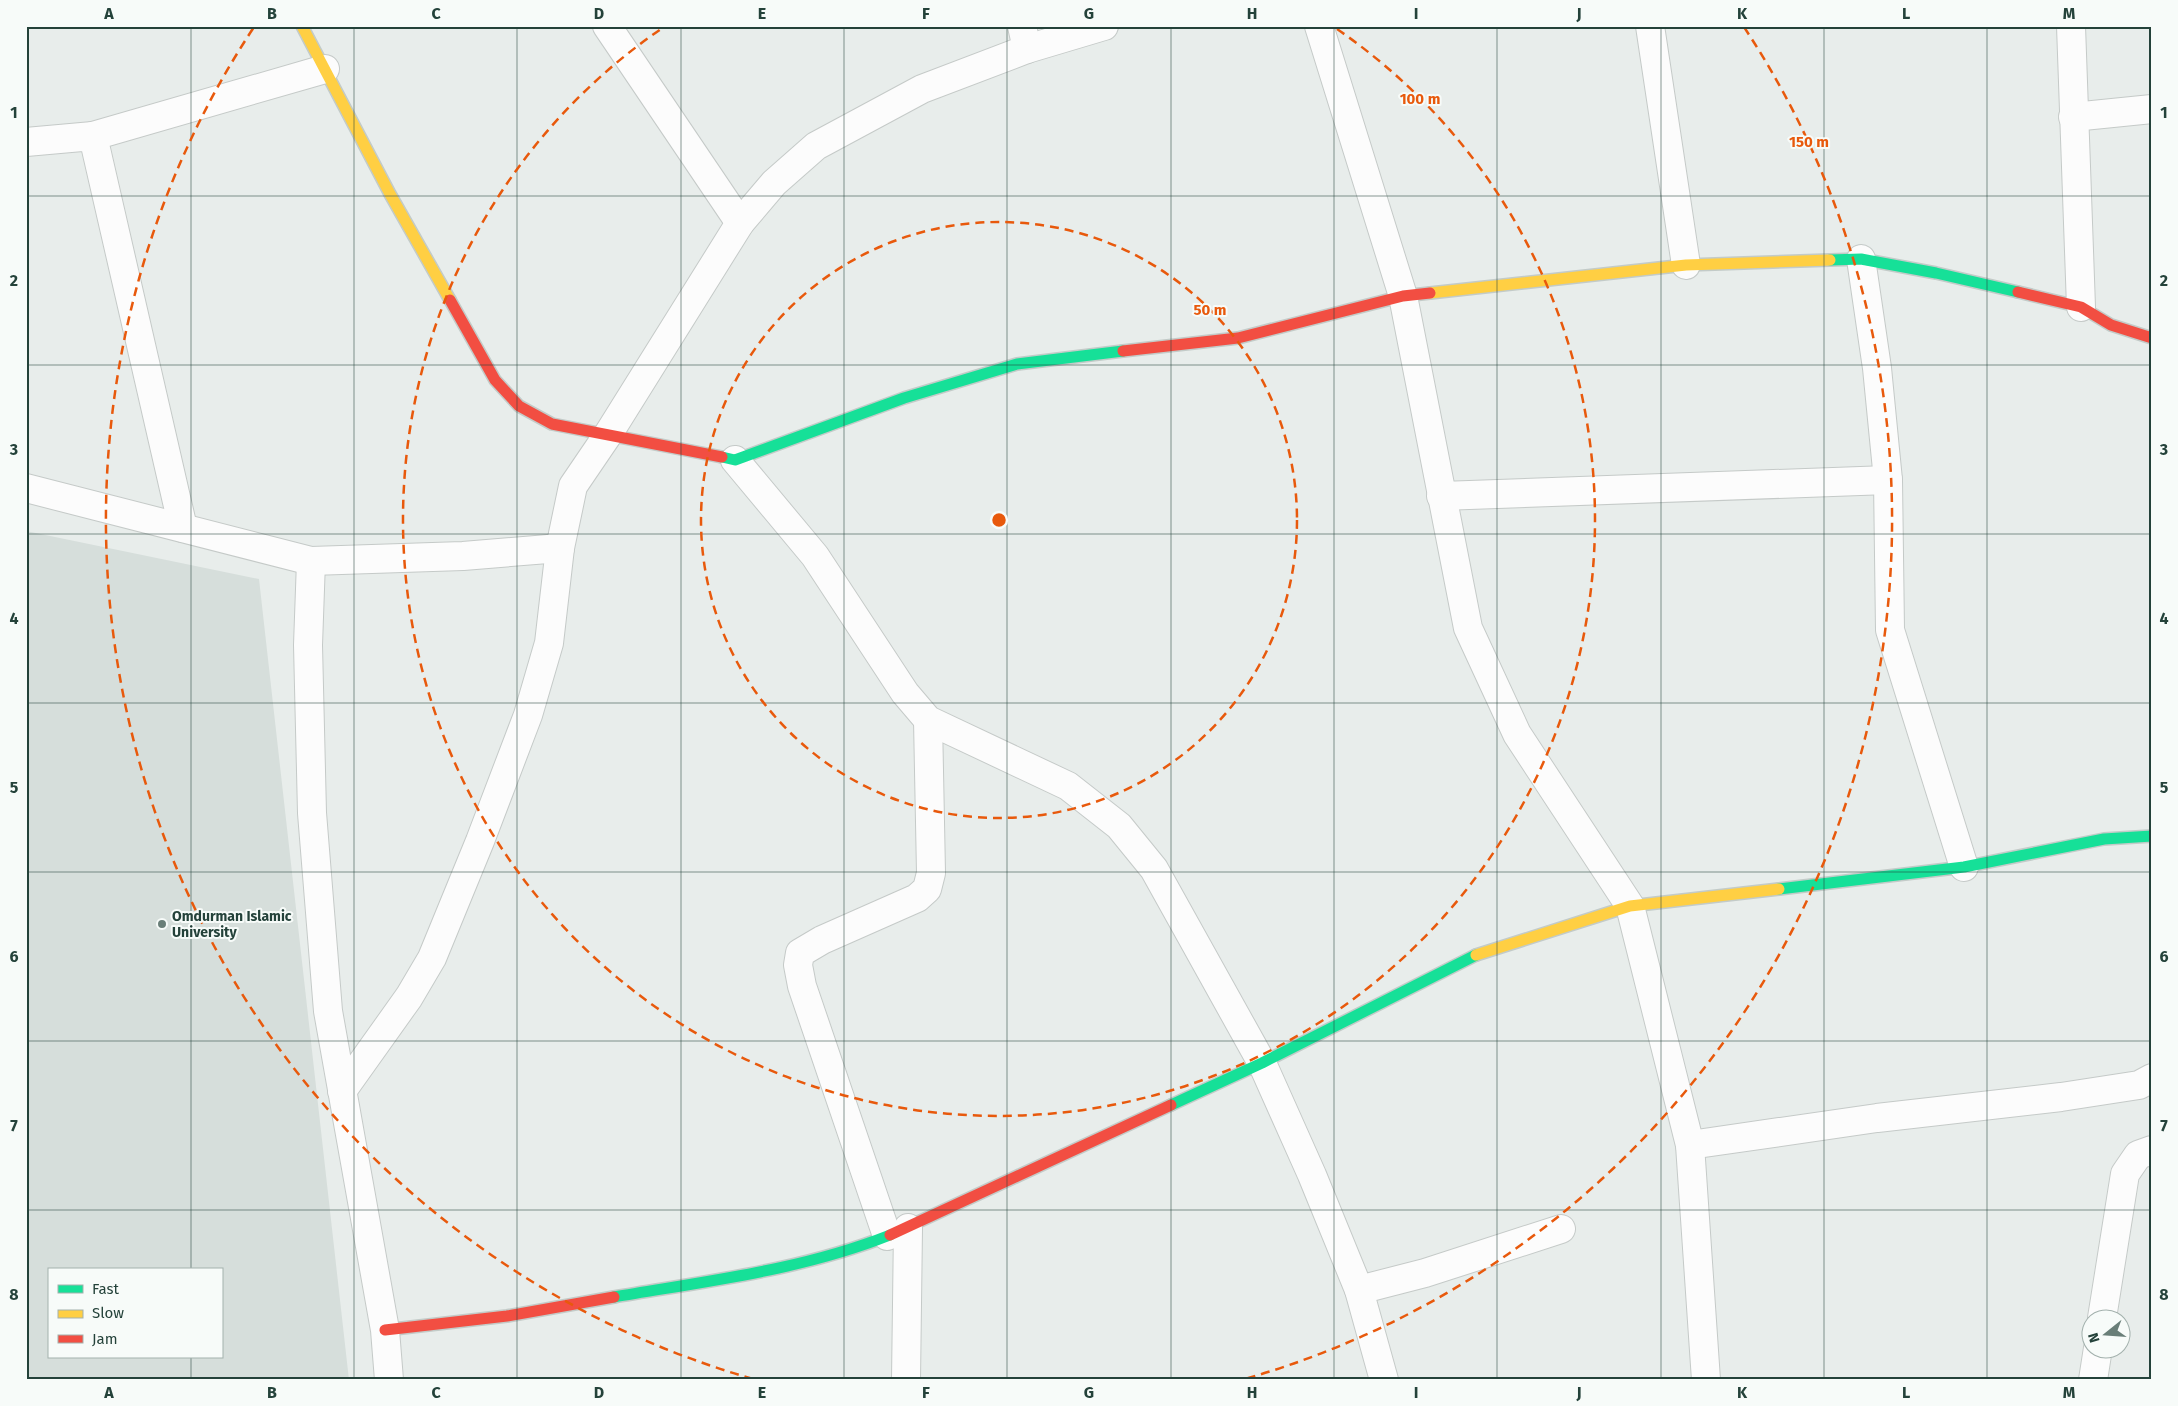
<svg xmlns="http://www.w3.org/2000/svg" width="2178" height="1406" viewBox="0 0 2178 1406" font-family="'Fira Sans',sans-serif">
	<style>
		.built { fill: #d6dedb; fill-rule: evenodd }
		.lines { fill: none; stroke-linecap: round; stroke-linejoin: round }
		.street-casing { stroke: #c5cac8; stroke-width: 30 }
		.fast-casing { stroke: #c3cbc8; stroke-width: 14 }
		.slow-casing { stroke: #c3cbc8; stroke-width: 14 }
		.jam-casing { stroke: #c3cbc8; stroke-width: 14 }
		.street { stroke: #fcfcfc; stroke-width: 28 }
		.fast { stroke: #16e098; stroke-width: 11 }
		.slow { stroke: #ffcf43; stroke-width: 11 }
		.jam { stroke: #f24e42; stroke-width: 11 }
		.grid { fill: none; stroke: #24423a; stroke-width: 1; stroke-opacity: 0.55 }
		.ring { fill: none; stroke: #e8590c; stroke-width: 2.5; stroke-dasharray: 9 6 }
		.poi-dot { fill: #697e78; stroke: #f7fbf9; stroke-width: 2 }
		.labels { text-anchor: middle; stroke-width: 4; stroke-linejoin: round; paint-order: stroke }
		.poi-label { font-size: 14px; font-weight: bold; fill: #24423a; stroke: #f7fbf9; text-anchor: start }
		.centre { fill: #e8590c; stroke: #f7fbf9; stroke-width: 2.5 }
		.ring-label { font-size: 15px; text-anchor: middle; font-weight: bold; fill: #e8590c; stroke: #f7fbf9; stroke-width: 4; stroke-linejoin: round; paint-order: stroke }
		.neatline { fill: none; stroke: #24423a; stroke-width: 2 }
		.grid-label { font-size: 16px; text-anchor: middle; font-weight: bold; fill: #24423a }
	</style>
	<rect width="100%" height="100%" fill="#e8edeb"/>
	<path class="built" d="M26,531L259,579L349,1380H26ZM49,1270H221V1357H49Z"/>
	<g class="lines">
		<defs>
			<g id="street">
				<polyline points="607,26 740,223"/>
				<polyline points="1022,26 1027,49"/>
				<polyline points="1319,26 1403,296 1468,628 1517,734 1630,906 1690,1145 1706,1380"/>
				<polyline points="1650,26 1686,265"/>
				<polyline points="2071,26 2081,307"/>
				<polyline points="2073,117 2152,109"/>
				<polyline points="93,136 325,69"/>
				<polyline points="26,142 93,136 183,528"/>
				<polyline points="1861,259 1877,368 1888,480 1890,630 1964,867"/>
				<polyline points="735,460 815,556 905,693 928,720 1068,786 1119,826 1154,869 1262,1063 1312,1175 1359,1290 1384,1380"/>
				<polyline points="26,488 311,561 463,556 560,548"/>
				<polyline points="1441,496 1888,480"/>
				<polyline points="311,561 308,645 312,813 328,1011 385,1330 389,1380"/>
				<polyline points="342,1091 409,997 432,958 480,841 528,715 549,643 560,548 573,486 607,436 740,223 774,183 816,146 922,89 1027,49 1104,26"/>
				<polyline points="1690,1145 1877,1118 2061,1097 2139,1085 2152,1078"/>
				<polyline points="887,1236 802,986 798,965 800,953 822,940 917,898 927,889 931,873 928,720"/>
				<polyline points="1359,1290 1425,1273 1561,1229"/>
				<polyline points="2102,1318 2125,1174 2138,1155 2152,1150"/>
				<polyline points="906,1380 908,1228"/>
				<polyline points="2093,1380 2098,1348"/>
			</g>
			<g id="fast">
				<polyline points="1830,260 1861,259 1936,273 2018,292"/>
				<polyline points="722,457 735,460 904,398 1017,364 1123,351"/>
				<polyline points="1779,889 1964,867 2104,839 2152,836"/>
				<polyline points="1171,1105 1262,1063 1476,955"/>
				<path d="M614,1297C707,1281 802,1270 890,1235"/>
			</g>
			<g id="slow">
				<polyline points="302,26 390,194 450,300"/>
				<polyline points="1430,293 1686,265 1830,260"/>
				<polyline points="1476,955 1630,906 1779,889"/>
			</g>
			<g id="jam">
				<polyline points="2018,292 2081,307 2111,325 2152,338"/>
				<polyline points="450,300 495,380 519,406 552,424 722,457"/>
				<polyline points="1123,351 1238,338 1403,296 1430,293"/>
				<polyline points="890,1235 1171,1105"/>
				<polyline points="385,1330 507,1316 614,1297"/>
			</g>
		</defs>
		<use href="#street" class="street-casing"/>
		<use href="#fast" class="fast-casing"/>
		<use href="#slow" class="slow-casing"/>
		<use href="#jam" class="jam-casing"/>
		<use href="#street" class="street"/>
		<use href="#fast" class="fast"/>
		<use href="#slow" class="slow"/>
		<use href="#jam" class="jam"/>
	</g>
	<path class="grid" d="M191,26V1270M354,26V1380M517,26V1380M681,26V1380M844,26V1380M1007,26V1380M1171,26V1380M1334,26V1380M1497,26V1380M1661,26V1380M1824,26V1380M1987,26V1380M26,196H2152M26,365H2152M26,534H2152M26,703H2152M26,872H2152M26,1041H2152M26,1210H2152M191,1357V1380"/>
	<g class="ring">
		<circle cx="999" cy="520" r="298"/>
		<path d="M1337 29A596 596 0 1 1 661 29"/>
		<path d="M753 1379A894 894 0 0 1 254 27M1744 27A894 894 0 0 1 1245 1379"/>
	</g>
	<circle class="poi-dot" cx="162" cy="924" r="5"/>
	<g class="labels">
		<g class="poi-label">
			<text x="172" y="921">Omdurman Islamic<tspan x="172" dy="16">University</tspan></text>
		</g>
	</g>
	<circle cx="999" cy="520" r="8" class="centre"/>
	<g class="ring-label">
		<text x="1420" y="104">100 m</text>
		<text x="1809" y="147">150 m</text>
		<text x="1210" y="315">50 m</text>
	</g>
	<rect width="2178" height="1406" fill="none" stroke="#f7fbf9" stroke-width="55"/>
	<rect x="48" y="1268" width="175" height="90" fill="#f7fbf9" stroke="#a3b1ad"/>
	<rect x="58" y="1285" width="25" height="8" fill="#16e098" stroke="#a3b1ad"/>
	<text x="92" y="1294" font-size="15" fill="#24423a">Fast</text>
	<rect x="58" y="1310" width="25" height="8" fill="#ffcf43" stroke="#a3b1ad"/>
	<text x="92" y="1318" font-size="15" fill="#24423a">Slow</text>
	<rect x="58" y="1335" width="25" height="8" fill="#f24e42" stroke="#a3b1ad"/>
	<text x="92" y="1344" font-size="15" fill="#24423a">Jam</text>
	<g transform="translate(2106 1334) rotate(253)"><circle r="24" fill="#f7fbf9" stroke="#a3b1ad"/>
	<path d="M0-4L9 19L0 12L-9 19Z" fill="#697e78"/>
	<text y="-8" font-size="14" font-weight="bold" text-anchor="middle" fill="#24423a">N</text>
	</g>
	<rect x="28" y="28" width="2122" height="1350" class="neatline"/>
	<g class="grid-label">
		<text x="109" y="19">A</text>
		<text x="272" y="19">B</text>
		<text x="436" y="19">C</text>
		<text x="599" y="19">D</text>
		<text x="762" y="19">E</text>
		<text x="926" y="19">F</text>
		<text x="1089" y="19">G</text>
		<text x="1252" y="19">H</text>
		<text x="1416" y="19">I</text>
		<text x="1579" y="19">J</text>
		<text x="1742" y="19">K</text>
		<text x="1906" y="19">L</text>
		<text x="2069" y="19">M</text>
		<text x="14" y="118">1</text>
		<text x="2164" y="118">1</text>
		<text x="14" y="286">2</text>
		<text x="2164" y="286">2</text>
		<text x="14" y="455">3</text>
		<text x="2164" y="455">3</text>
		<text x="14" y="624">4</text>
		<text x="2164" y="624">4</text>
		<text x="14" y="793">5</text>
		<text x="2164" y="793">5</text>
		<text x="14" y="962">6</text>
		<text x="2164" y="962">6</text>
		<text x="14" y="1131">7</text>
		<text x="2164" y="1131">7</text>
		<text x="14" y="1300">8</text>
		<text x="2164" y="1300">8</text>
		<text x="109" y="1398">A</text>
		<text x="272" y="1398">B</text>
		<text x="436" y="1398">C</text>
		<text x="599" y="1398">D</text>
		<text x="762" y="1398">E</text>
		<text x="926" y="1398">F</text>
		<text x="1089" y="1398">G</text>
		<text x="1252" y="1398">H</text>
		<text x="1416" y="1398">I</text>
		<text x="1579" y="1398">J</text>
		<text x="1742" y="1398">K</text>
		<text x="1906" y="1398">L</text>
		<text x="2069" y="1398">M</text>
	</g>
</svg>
